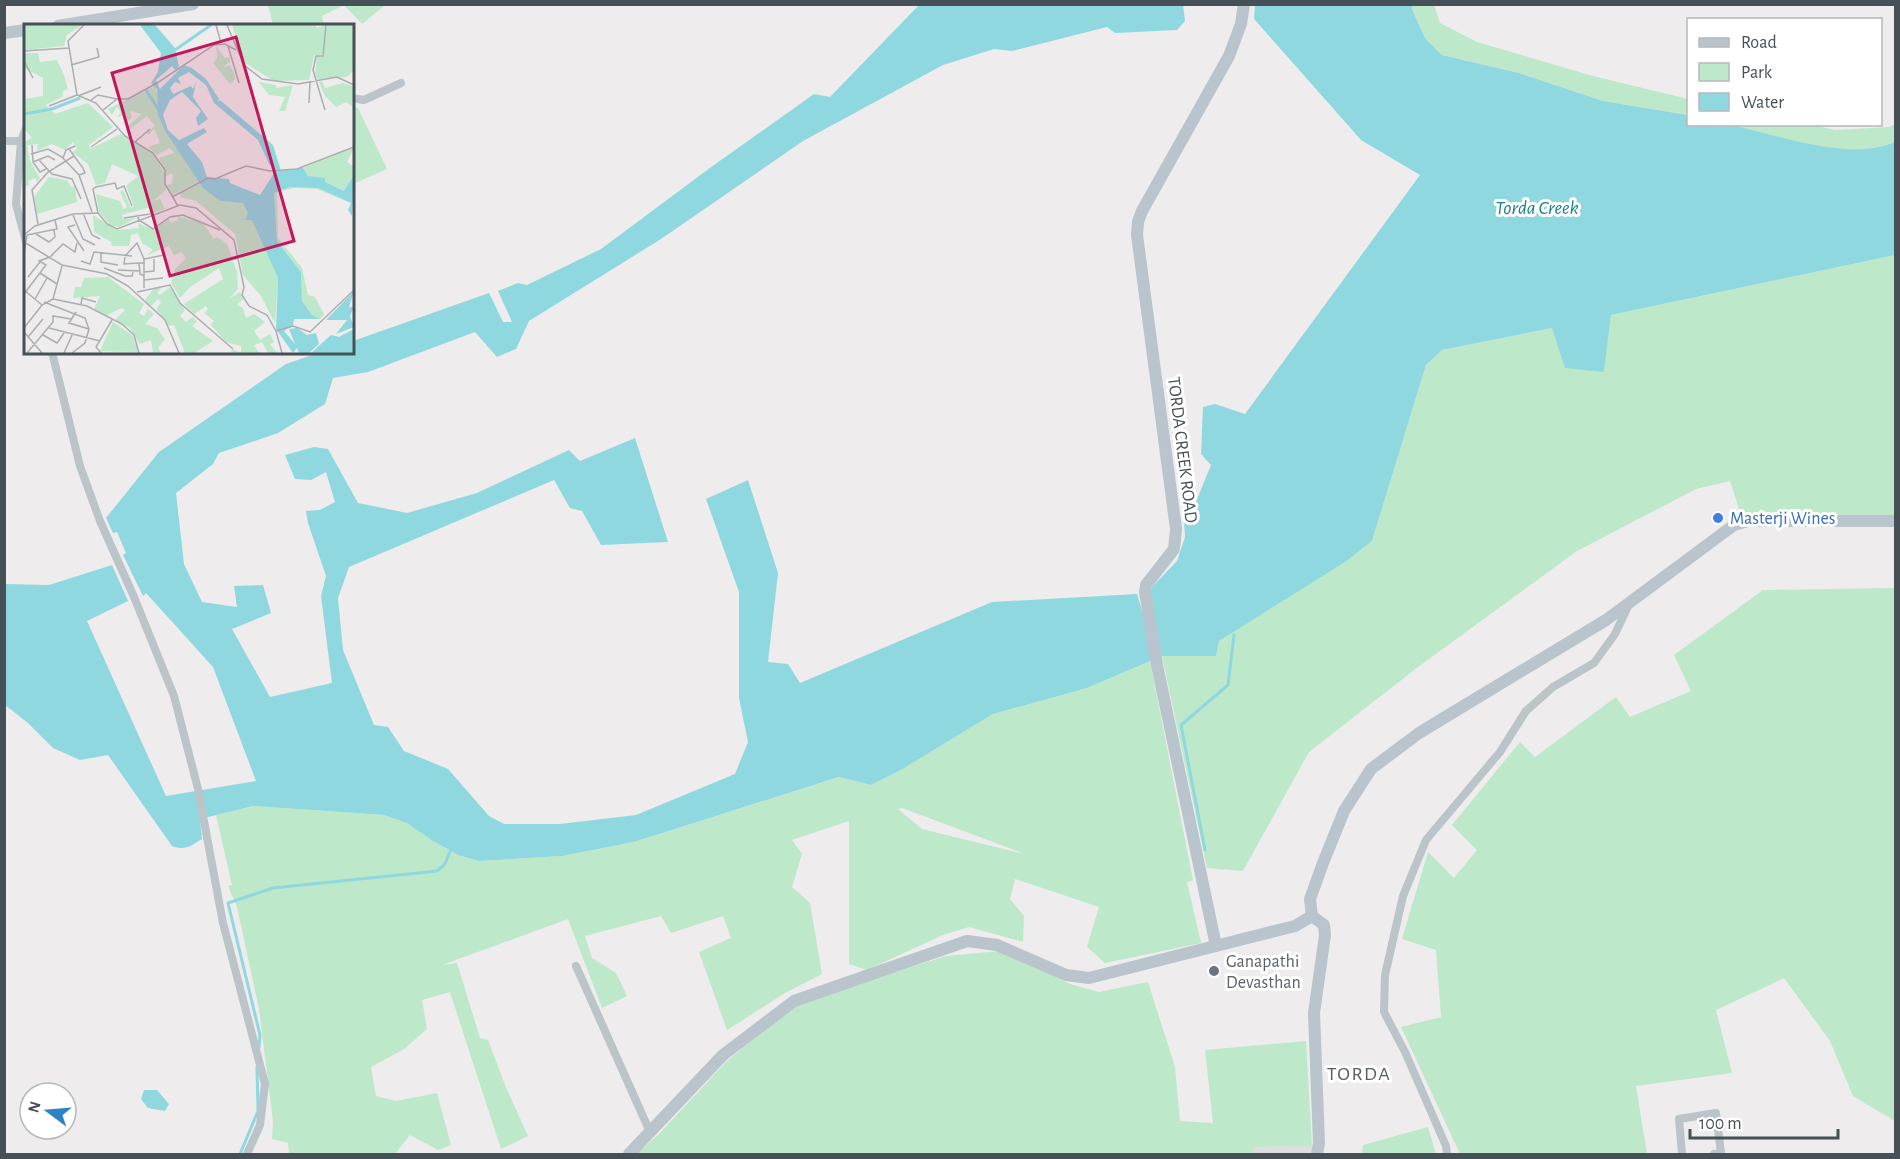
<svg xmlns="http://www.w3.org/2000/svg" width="1900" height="1159" viewBox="0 0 1900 1159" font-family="'Alegreya Sans',sans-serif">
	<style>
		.education { fill: #dfdddd }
		.green { fill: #bee8ca; fill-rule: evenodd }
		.water { fill: #90d8e0 }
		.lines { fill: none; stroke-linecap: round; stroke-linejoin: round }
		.stream { stroke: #90d8e0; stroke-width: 3 }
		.street { stroke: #bbc4c9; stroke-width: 8 }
		.secondary { stroke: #b9c4cc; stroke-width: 12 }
		.shop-dot { fill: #3f7fe0; stroke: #fff; stroke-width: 2 }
		.worship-dot { fill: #6b7280; stroke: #fff; stroke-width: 2 }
		.labels { text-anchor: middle; stroke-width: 6; stroke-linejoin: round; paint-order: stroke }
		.street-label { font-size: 18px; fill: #465157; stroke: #fff }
		.shop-label { font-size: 18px; fill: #366cbe; stroke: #fff; text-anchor: start }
		.worship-label { font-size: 18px; fill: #5b616d; stroke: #fff; text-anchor: start }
		.water-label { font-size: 20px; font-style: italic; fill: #1b818d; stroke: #fff }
		.neighbourhood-label { font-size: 20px; letter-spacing: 1.5px; fill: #595d60; stroke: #fff }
		.inset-river { fill: none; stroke: #90d8e0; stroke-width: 3 }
		.inset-road { fill: none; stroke: #abaeb0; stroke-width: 1.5 }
		.view { fill: #c2185b; fill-opacity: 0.15; stroke: #c2185b; stroke-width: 3 }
		.inset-edge { fill: none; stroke: #465157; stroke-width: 3 }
	</style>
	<rect width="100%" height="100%" fill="#eeecec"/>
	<polygon class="education" points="1312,1146 1312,1154 1254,1154 1254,1147"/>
	<g class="green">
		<polygon points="268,5 268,4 344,5 322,16 324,26 273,25"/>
		<polygon points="344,5 385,5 362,24"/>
		<polygon points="1413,5 1434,5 1440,23 1477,42 1593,76 1688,99 1688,115 1603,101 1519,73 1442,55 1425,38 1412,9"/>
		<polygon points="352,107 358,108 387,169 353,184"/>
		<path d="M1809,124L1835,130L1889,127L1895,124V142C1851,161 1773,137 1728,125Z"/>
		<polygon points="1895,255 1895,519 1741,515 1730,481 1696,489 1577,551 1418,667 1309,752 1243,871 1207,868 1162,656 1216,656 1219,641 1372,541 1426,365 1442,350 1552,328 1604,372 1611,315"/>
		<polygon points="1895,588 1895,1121 1853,1096 1830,1041 1784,978 1716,1010 1732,1073 1636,1086 1647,1154 1460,1154 1401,1027 1441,1017 1436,950 1402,939 1428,852 1454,878 1477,850 1452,825 1520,742 1535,757 1616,697 1630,717 1691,691 1674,655 1763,590"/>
		<path d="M1150,661L1193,880L1187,882L1201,943L1105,963L1087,947L1099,907L1015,879L1010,899L1024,916L1023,942L969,927L943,935L867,970L849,964V821L792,840L802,854L792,887L810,903L822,974L785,993L727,1030L699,952L731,938L723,916L671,933L661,916L585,936L592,958L616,973L627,996L602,1008L568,919L442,965L457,963L480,1038L488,1040L505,1085L528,1136L501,1149L450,992L422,1000L427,1029L404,1049L371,1067L376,1096L396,1101L437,1093L451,1145L438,1150L410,1135L395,1154H289L288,1143L272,1139L273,1121L259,1009L237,907L228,886L232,885L216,815L253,806L384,815L407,822L433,841L458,855L479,861L562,856L634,842L840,777L871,785L901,770L993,714L1087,688ZM902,808L1020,852V853L922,829L898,809Z"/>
		<polygon points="1000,951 1070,984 1099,992 1148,982 1175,1067 1180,1121 1213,1123 1205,1050 1306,1041 1312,1146 1254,1147 1254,1154 636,1154 658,1135 726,1062 793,1005 946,956"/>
		<polygon points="1428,1127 1436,1154 1362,1154 1363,1145"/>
	</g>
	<g class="water">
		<path d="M919,5H1183L1185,21L1177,30L1115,33L1107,27L1012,51L994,49L943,65L803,141L661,239L529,321L516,349L497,357L475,332L368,372L333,378L325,404L278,433L219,453L213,464L176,493L184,564L202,602L237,607L234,586L263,585L271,613L232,629L270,697L332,683L321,596L326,576L308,523L306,511L320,510L335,502L326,472L311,480L295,479L285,455L314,447L328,449L358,503L407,513L477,493L569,450L580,461L635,438L668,542L601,545L582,511L570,508L554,480L349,567L338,598L343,650L374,725L388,727L404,751L448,769L489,816L504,824H560L636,815L735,774L748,742L739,698V592L706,499L748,480L778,573L768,662L788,664L800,683L992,602L1137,594L1144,617L1152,587L1177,561L1185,537L1184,521L1191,514L1211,465L1201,454L1203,407L1215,404L1245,414L1420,175L1361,140L1254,19L1255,5H1413L1412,9L1425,38L1442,55L1519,73L1603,101L1688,115V124C1702,125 1717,122 1731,125C1778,135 1848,162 1895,142V255L1611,315L1604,372L1565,368L1552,328L1442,350L1426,365L1372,541L1345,562L1219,641L1216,656H1162L1087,688L993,714L901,770L871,785L839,777L634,842L562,856L479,861L458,855L433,841L407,823L384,815L253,806L200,819L202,839C191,846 185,851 172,846L108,755L80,760L53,748L28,723L5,705V584L49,585L112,565L128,601L87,621L166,796L256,781L213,667L146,593L143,596L123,555L126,553L117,532L113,533L106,518L159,452L286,364L318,353L352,352L353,341L489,293L503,322H512L498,291L518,283L527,285L601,249L714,165L814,94L830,97Z"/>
		<polygon points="144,1090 157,1090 169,1104 165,1111 148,1108 141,1099"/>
	</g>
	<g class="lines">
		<g class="stream">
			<polyline points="1205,850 1181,725 1228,685 1234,635"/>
			<polyline points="259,1048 260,1035 228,903 273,888 437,871 445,864 451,849"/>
			<polyline points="240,1154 258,1111 257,1067"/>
		</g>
		<g class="street">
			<polyline points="352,98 364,100 401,83"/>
			<polyline points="26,128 21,141 16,204 26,242"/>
			<polyline points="4,141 21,141"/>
			<polyline points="52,352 80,466 100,521 134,597 174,696 198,789 223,923 265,1084 260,1125 247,1154"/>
			<polyline points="576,966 650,1132"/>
			<polyline points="1447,1154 1446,1146 1405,1052 1384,1012 1385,975 1403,896 1426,840 1500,752 1526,711 1553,687 1594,663 1615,634 1629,604"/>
			<polyline points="1682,1154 1679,1119 1716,1113 1721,1153 1714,1154"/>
		</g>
		<g class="secondary">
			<polyline points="58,26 193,4"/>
			<polyline points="4,33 26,30"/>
			<polyline points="1216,946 1157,665 1145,592 1146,585 1174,549 1176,529 1137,235 1138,222 1142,211 1229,56 1241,24 1244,4"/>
			<polyline points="629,1154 723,1055 794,1001 967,941 997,945 1066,975 1089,978 1295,926 1312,916"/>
			<polyline points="1317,1154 1319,1143 1314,1013 1325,935 1324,925 1312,916 1310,899 1323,863 1344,811 1371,769 1419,733 1606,620 1734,525 1748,521 1896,521"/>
		</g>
	</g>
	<circle class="shop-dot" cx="1718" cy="518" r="6"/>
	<circle class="worship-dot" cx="1214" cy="971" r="6"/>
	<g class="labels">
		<g class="street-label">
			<text transform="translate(1183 450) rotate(83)" y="6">TORDA CREEK ROAD</text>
		</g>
		<g class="shop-label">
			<text x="1730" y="524">Masterji Wines</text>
		</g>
		<g class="worship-label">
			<text x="1226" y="967">Ganapathi<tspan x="1226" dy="21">Devasthan</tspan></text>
		</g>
		<g class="water-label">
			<text x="1537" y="214">Torda Creek</text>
		</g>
		<g class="neighbourhood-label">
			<text x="1359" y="1080">TORDA</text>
		</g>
	</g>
	<g transform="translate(24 24)">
		<rect width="330" height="330" fill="#eeecec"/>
		<path d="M0,1H58L43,11L40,22L0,26ZM208,1H291L293,4L301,1L303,7L298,31H290L285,56L250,57L221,39ZM303,1H330V46L323,53L294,55L291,50L293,32H299ZM192,22L201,34L206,33V38L199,43L206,41L210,49L211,55L206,60L189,39L193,34ZM0,29H14L16,38L33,36L40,51L44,65L39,67L38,73L22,81L24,84L31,90L64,79L89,103L65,121L66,125L97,110L129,129L141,150L142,166L129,177L136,175L141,185L129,189L127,183L98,191L100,195L113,194L95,203L86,201L75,188L72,170L96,177L99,185L103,183L96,168L99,166L107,184L110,182L102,162L114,152L88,140L81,159L72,161L64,140L48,128L53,125L49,118L41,126L28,120L13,127L14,120L3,121L6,137L16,154L13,158L11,154L4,157L5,161L0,163V118L8,114L0,105V75L19,72V54L0,44ZM298,57L301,64L319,59L330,63L329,83L322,78L312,83L301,72L295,58ZM235,58L252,61V64L269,61L261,87H255L261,73L245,71ZM131,62L136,80L134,91L141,107L176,157L148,171L143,161L148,159L149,149L142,152L135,134L150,129L146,124L133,131L124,123L136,119L130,105L125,111L122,109L131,102L123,92L106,105L104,102L118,90L106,87L108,94L103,97L101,91L93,93L97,88L93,83L88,91L84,85ZM330,124L323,138L330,143V151L321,167L284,152L279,144ZM25,153L43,156L47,163L51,162L53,178L13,190L10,173ZM177,158L196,177L219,178L243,224L254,254L251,299L237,272L219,251L211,210L172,177L157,173L156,169ZM266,163L294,164L327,179L293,165L270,164L253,168L254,214L278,244L284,271L291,273L300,290L296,295L288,291L278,277L277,248L253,217L250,169ZM69,191L92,206L115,204L114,199L129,206L145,195L147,199L154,196V192L179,199L190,215L193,213L203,220L213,248L214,265L205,275L216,268L219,275L213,281L219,284L222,294L230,290L241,298L230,307L236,316L246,310L250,318L246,320L253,329H244L238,318L230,321L235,329H207L208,325L217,329V322L202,318L187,301L190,297L180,289L184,285L182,282L170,290L160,280L199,255L195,244L166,263L156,274L147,259L151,245L162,234L157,228L150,232L145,222L122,232L129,226L118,219L114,209L107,211L105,222H88L87,218L70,208ZM84,253L120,280L115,289L120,292L124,285L130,290L121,300L133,304L141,315L134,324L137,329H129L127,316L116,320L106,304L91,296L101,286L98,284L81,292L70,285L76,272L49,274L51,263H57L60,254ZM138,263L133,269L136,271L146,263L161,286L156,292L162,298L169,293L173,297L168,302L189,317L170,329H161L150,301L145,302L132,285L137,278L134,275L127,282L121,276L130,264ZM89,298L108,311L115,328L76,327Z" fill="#bee8ca"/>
		<path d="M116,1H131L151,24L155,43L151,46L148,42L132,56L136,65L160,41L168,44L182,55L195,75L193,78L196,76L249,121L257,147L279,144L284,152L301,154V158L320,167L330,151L328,192L324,186L327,179L294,164L266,163L250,169L253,217L277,248L278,277L288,291L296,295H270L269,301L260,307L271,320L265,305L273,304L283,311L292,309L295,320L285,329H275L273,324L269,329L252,305L254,254L228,196H221L224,189L219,179L196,177L179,164L141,107L134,91L133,65L127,59L134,48L137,29ZM165,48L182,61L190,79L234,116L245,140L252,146L236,171L206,159L205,155L183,153L178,138L163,120L183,108L180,104L155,116L144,106L139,91L146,76L158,68L177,87L172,94L174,102L184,95L169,73L172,58L169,65L167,62L149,70L146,64L151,58L157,60L154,54ZM330,267L325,283H330L326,292L330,303L312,310L323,296H302ZM330,305V329H287L307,311L315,313Z" fill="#90d8e0" fill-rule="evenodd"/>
		<path class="inset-river" d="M151,26L187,1M122,66L136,88M0,90L28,85L56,74"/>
		<path class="inset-road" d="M60,1L44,17L53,71L72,79L101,112L129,129L141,146V160L154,182M192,1L197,19M203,1L220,41L238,55L274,60L313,53L330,61M204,22L215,59M0,27L45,24M0,37L9,54M47,41L75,33L73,24M54,72L77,63M67,76L74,71L93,75M285,79L286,58M25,82L53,71M301,86L289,46L292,32H299L302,1M78,87L93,75H104L133,59L190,21L201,20L212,26M111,118L126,105M8,121L9,138L16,148L22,145M67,123L93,105M45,125L59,144L61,149L55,151M7,130L24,125L38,133L55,151L68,188M39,134L42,126L51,122M15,136L28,150L48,155L57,175M9,138L24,132L31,136M148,173L184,154L191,155L222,142L246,147L273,145L330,123M59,189L68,211L76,215M74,189L69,165L72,163L91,159L93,165L100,162L108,182M49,191L59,215L71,221M113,191L115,196L129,205L146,193L159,191L196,206M100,194L126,190M14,200L8,166L24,148L50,132M51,201L44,203L60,227M12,210L25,218L31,213L30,206M0,211L11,202L49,190L74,189L83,200L93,205L156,181L172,184L210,216L220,263L218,271L225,282L243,291L252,307M3,211L33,205L31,196M0,218L38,241L83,250L104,262L141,296L155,329M77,229V238L94,241M0,230L3,211M101,232L113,219L120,235M101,233L100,240L115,239M57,237L66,240L70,228L108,232M80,244L101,252H108L109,248M94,246L116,247M120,248L130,247V235M16,249L33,260M120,252L116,250L115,239H121M4,253L16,238M120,256L139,254M120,264V235L140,231M0,266L18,281M113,268L146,261L156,279L209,325M0,270L22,241L15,237L26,233L39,220L51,228L53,219M11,275L23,254M29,275L63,282L98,300L110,311L115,329M20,278L61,294L65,305L61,319L48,329M57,281L58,274L72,278M52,288L45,299L65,305M0,304L18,281L29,275L38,242M25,304L76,317M0,308L18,329M19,311L33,319L40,309M4,313L19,295M3,329L29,298V292L47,295M40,329L48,311M77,329L72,323L88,296M258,329L252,307L269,302L286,308L330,266"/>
		<path class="view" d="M212,13L270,217L146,252L88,49Z"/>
		<rect width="330" height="330" class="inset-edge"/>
	</g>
	<rect width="1900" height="1159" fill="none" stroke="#465157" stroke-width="12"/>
	<rect x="1687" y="18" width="195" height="108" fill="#ffffff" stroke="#b5b9bc" stroke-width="1.5"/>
	<rect x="1699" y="38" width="30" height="9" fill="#b9c4cc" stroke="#b5b9bc" stroke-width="1.5"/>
	<text x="1741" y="48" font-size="18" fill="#465157">Road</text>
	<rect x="1699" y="63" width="30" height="18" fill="#bee8ca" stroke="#b5b9bc" stroke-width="1.5"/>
	<text x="1741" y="78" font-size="18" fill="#465157">Park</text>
	<rect x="1699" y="93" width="30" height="18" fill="#90d8e0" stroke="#b5b9bc" stroke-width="1.5"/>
	<text x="1741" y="108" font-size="18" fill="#465157">Water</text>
	<g transform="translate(48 1111) rotate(286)"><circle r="28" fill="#ffffff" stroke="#b5b9bc" stroke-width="1.5"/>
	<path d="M0-4.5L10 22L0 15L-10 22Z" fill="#2d81c7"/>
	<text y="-9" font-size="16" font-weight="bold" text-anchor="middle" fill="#465157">N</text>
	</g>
	<path d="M1690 1129v9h148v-9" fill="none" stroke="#465157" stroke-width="3"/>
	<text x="1699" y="1129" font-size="18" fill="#465157" stroke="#ffffff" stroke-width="4.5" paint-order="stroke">100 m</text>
</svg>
